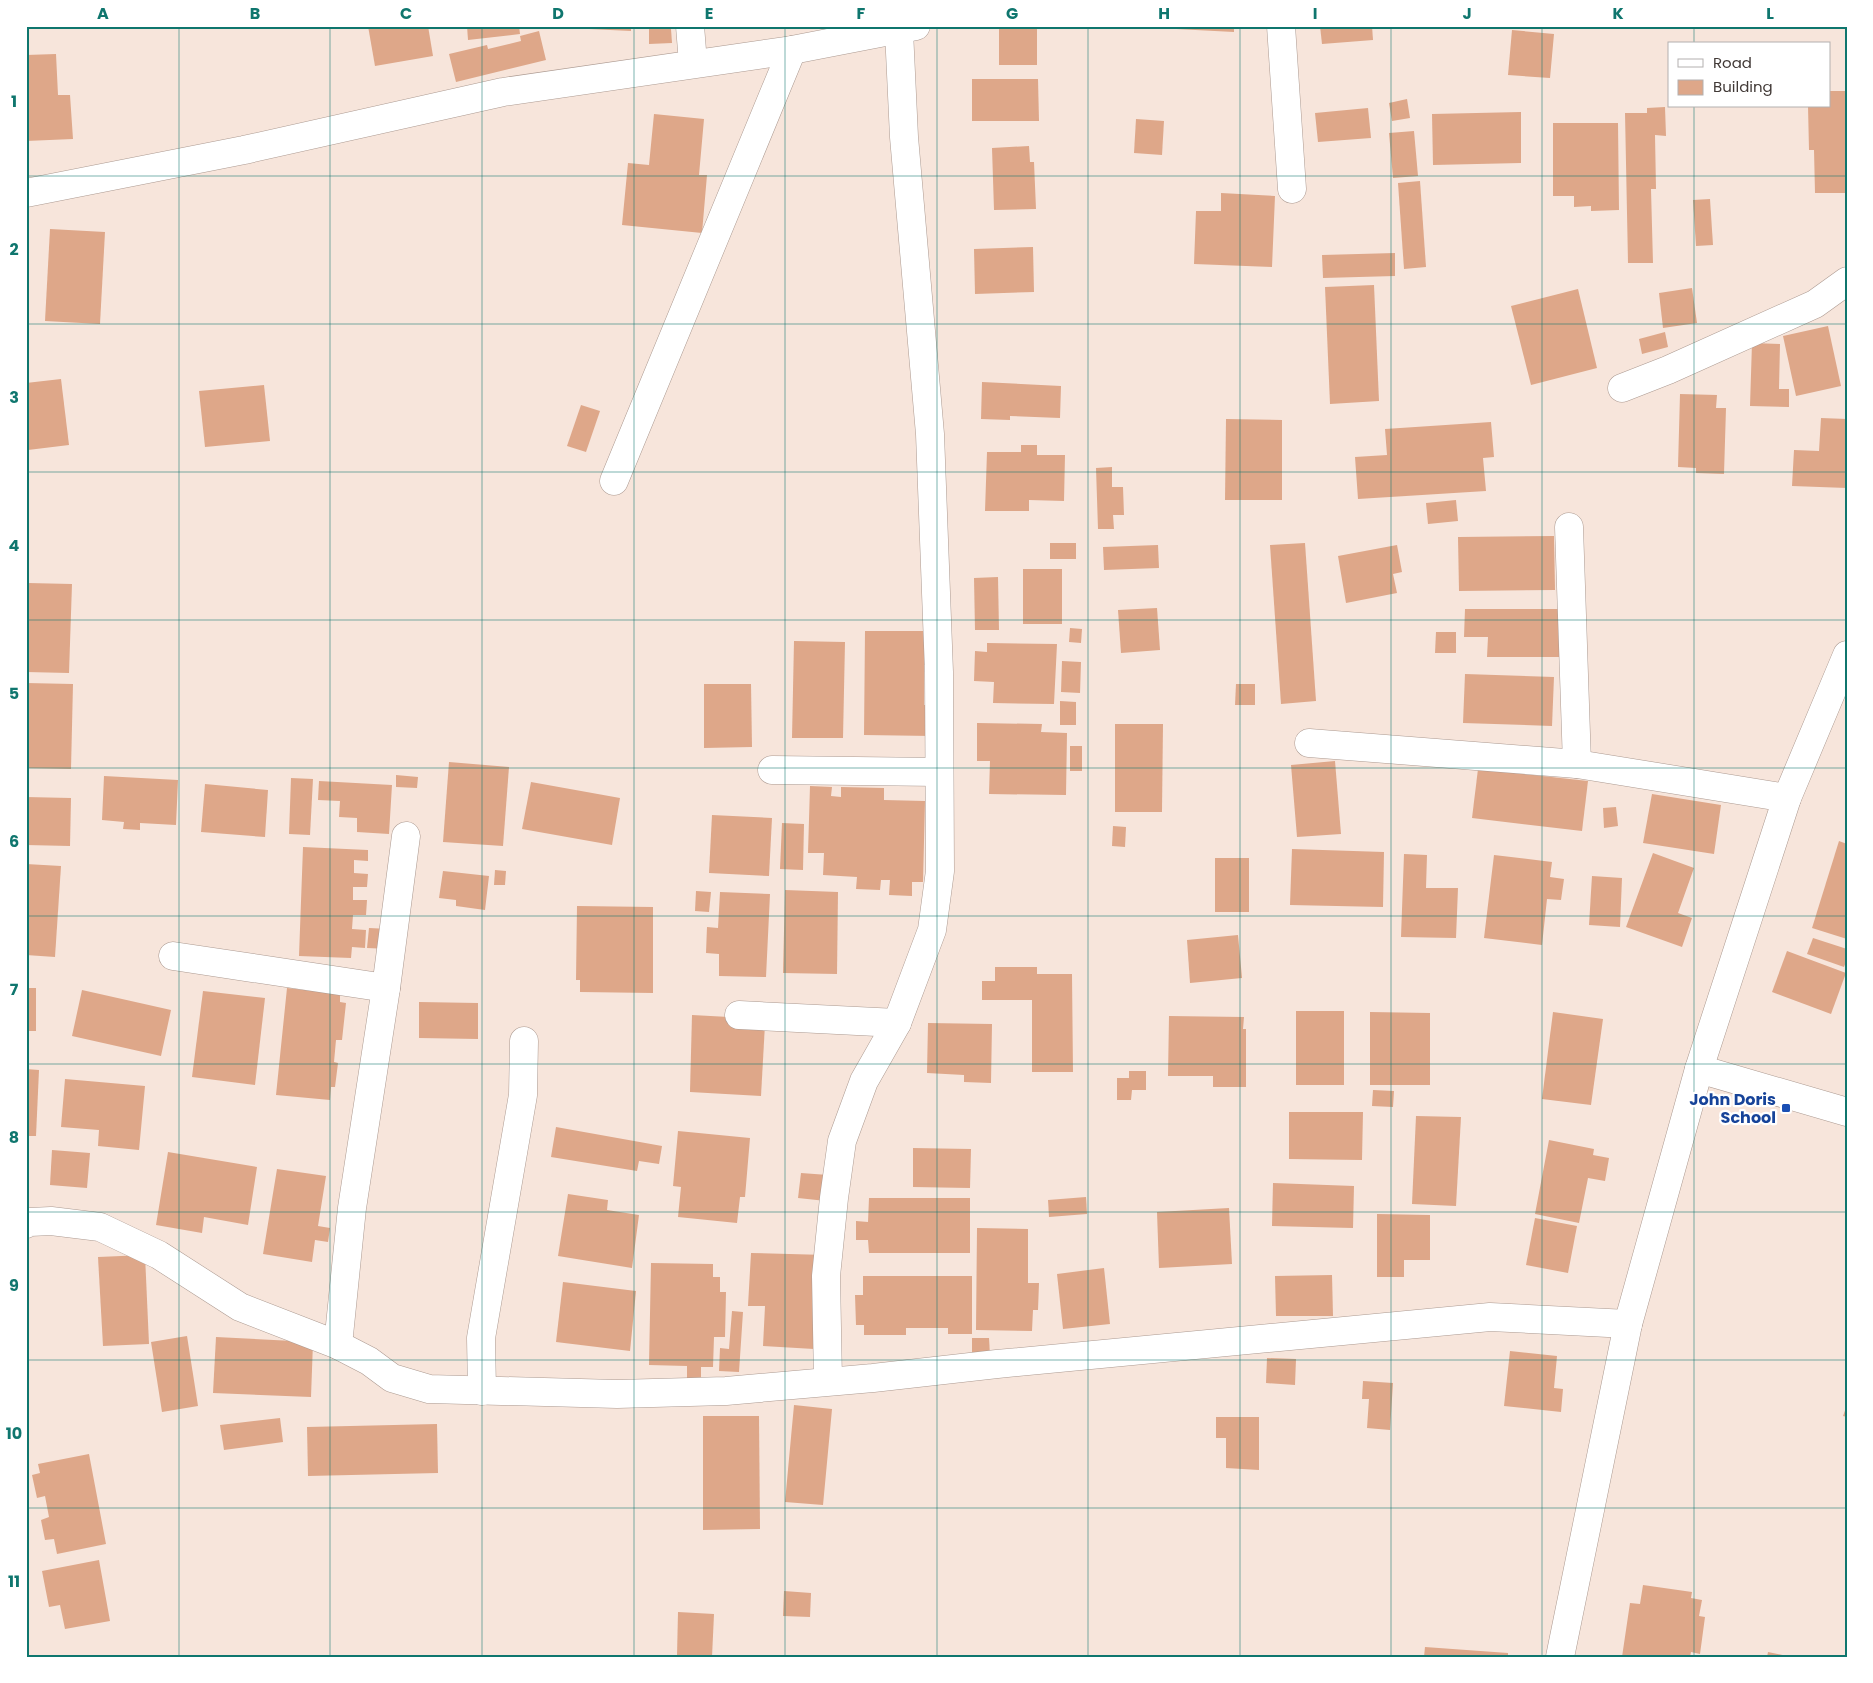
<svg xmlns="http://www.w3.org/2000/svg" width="1873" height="1683" viewBox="0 0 1873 1683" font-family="Poppins,sans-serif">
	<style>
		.building { fill: #dea789 }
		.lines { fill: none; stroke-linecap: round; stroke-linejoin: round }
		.minor-casing { stroke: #ac9a91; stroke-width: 29 }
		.tertiary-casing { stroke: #ac9a91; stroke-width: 29 }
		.minor { stroke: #fff; stroke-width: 28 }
		.tertiary { stroke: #fff; stroke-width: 28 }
		.grid { fill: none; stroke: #0f766e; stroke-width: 1; stroke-opacity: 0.55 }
		.transit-dot { fill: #1a4fb4; stroke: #fff; stroke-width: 2 }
		.labels { text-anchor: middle; stroke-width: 4.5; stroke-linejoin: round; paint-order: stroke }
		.transit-label { font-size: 16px; font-weight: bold; fill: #164399; stroke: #fff; text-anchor: end }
		.neatline { fill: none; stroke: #0f766e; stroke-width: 2 }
		.grid-label { font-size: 16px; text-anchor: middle; font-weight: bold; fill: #0f766e }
	</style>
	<rect width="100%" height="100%" fill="#f7e5db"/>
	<g class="building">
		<polygon points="368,26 428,26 433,56 375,66"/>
		<polygon points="467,26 519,26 520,34 468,40"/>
		<polygon points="589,26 631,26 631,31 589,29"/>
		<rect x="999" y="26" width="38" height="39"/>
		<polygon points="1176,26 1234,26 1234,32 1176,29"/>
		<polygon points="1320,26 1372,26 1373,40 1322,44"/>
		<polygon points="649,29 671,29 672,43 649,44"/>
		<polygon points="1512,30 1554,34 1550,78 1508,75"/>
		<polygon points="539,31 546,60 456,82 449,54 487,45 488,49 521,41 520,36"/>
		<polygon points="56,54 58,95 70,95 73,139 26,141 26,55"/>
		<polygon points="972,79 1038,79 1039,121 972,121"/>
		<polygon points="1829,91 1847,91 1847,193 1815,193 1814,150 1809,150 1808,106 1829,106"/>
		<polygon points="1407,99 1410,118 1392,121 1389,103"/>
		<polygon points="1665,107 1666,136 1655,135 1656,189 1651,189 1653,263 1628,263 1625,113 1647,113 1647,108"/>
		<polygon points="1368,108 1371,138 1318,142 1315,113"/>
		<polygon points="1521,112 1521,163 1433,165 1432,114"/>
		<polygon points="654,114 704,119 699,175 707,175 702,233 622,225 628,163 649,165"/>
		<polygon points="1136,119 1164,121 1162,155 1134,153"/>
		<polygon points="1553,123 1618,123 1619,210 1591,211 1591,206 1574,207 1574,196 1553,196"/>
		<polygon points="1414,131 1418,176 1393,178 1389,133"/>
		<polygon points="1029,146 1030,162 1034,162 1036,209 994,210 992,148"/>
		<polygon points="1420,181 1426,267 1404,269 1398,183"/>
		<polygon points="1221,193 1275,196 1272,267 1194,264 1196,211 1221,211"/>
		<polygon points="1710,199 1713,245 1696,246 1693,200"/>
		<polygon points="50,229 105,232 100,324 45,321"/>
		<polygon points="1033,247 1034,292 975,294 974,249"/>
		<polygon points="1395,253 1395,276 1323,278 1322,255"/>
		<polygon points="1374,285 1379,401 1330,404 1325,287"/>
		<polygon points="1692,288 1697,323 1663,328 1659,293"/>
		<polygon points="1578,289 1597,368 1531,385 1511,306"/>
		<polygon points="1828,326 1841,386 1796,396 1783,336"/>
		<polygon points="1665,332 1668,347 1642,354 1639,339"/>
		<polygon points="1752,343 1780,344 1779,389 1789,389 1789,407 1750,406"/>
		<polygon points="61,379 69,445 28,450 26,433 26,383"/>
		<polygon points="982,382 1061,386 1060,418 1010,416 1010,420 981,419"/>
		<polygon points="264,385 270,441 205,447 199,391"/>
		<polygon points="1680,394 1717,395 1716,408 1726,408 1724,474 1696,473 1696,468 1678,467"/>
		<polygon points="581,405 600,411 586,452 567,446"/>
		<polygon points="1821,418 1847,419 1847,488 1792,486 1794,450 1819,451"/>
		<polygon points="1226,419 1282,420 1282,500 1225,500"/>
		<polygon points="1491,422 1494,457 1483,458 1486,491 1358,499 1355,457 1387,455 1385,429"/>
		<polygon points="1021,445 1037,445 1037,455 1065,455 1064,501 1029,500 1029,511 985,511 987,452 1021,452"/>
		<polygon points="1112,467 1112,487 1123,487 1124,515 1113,515 1114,529 1098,529 1096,468"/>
		<polygon points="1456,500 1458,521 1428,524 1426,503"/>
		<polygon points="1554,536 1555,590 1459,591 1458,537"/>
		<rect x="1050" y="543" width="26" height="16"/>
		<polygon points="1305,543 1316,701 1281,704 1270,545"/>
		<polygon points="1158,545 1159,568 1104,570 1103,547"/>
		<polygon points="1397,545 1402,572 1393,574 1397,593 1346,603 1338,556"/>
		<rect x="1023" y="569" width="39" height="55"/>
		<polygon points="998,577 999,630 975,630 974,578"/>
		<polygon points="28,583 72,584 69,673 26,672"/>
		<polygon points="1157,608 1160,650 1121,653 1118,610"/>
		<polygon points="1465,609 1562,609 1562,657 1487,657 1488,637 1464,637"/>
		<polygon points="1070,628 1082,629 1081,643 1069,642"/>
		<polygon points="865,631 932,631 931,665 924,665 924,705 932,705 932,736 864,735"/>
		<polygon points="1436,632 1456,632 1456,653 1435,653"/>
		<polygon points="794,641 845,642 843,738 792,738"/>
		<polygon points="987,643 1057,644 1054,704 993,703 994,682 974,681 975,651 987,652"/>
		<polygon points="1062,661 1081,662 1080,693 1061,692"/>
		<polygon points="1465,674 1554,677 1552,726 1463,723"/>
		<polygon points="26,683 73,684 71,769 26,768"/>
		<polygon points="704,684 751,684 752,747 704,748"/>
		<polygon points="1236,684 1255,684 1255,705 1235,705"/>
		<polygon points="1060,701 1076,702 1076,725 1060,725"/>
		<polygon points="977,723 1042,724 1041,732 1067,733 1066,795 989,794 990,761 977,761"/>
		<polygon points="1115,724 1163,724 1162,812 1115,812"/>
		<rect x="1070" y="746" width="12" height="25"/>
		<polygon points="1335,761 1341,834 1297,837 1291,765"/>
		<polygon points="449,762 509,767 503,846 443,842"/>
		<polygon points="1478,769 1588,781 1582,831 1472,818"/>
		<polygon points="396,775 418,777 417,788 396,787"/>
		<polygon points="104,776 178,780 176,825 140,823 140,830 123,829 124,822 102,820"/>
		<polygon points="291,778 313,779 310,835 289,834"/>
		<polygon points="319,781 392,785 389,834 357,832 357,818 339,817 340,801 318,800"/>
		<polygon points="531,782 620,798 612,845 522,829"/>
		<polygon points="205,784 268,790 265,837 201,832"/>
		<polygon points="810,786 832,787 831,796 841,797 841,787 884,788 884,800 925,801 923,882 912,882 912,896 889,895 890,880 881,880 880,890 856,889 857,877 823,875 824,853 808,853"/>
		<polygon points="1652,794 1721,805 1714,854 1643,843"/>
		<polygon points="26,797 71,798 70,846 26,845"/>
		<polygon points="1616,807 1618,826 1604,828 1603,808"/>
		<polygon points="712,815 772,818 769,876 709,873"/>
		<polygon points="782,823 804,824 803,870 780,869"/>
		<polygon points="1113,826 1126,827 1125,847 1112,846"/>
		<polygon points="1839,841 1847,844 1847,939 1812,928"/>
		<polygon points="303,847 368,850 368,861 354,860 354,873 368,874 367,887 353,887 353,900 367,900 366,915 353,915 352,929 366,930 365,948 352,947 351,958 299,956"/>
		<polygon points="1292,849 1384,852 1383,907 1290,905"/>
		<polygon points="1653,853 1694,868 1678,913 1692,918 1682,947 1626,927"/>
		<polygon points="1404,854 1427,855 1426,888 1458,888 1456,938 1401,937"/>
		<polygon points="1494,855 1552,862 1550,877 1564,879 1561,900 1547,899 1542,945 1484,938"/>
		<rect x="1215" y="858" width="34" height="54"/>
		<polygon points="26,864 61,866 55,957 26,955"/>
		<polygon points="495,870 506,871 505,885 494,885"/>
		<polygon points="443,871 489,876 485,910 456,906 456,900 439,898"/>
		<polygon points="1592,876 1622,878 1620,927 1589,925"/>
		<polygon points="785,890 838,892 837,974 783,973"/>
		<polygon points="696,891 711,892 709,912 695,911"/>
		<polygon points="720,892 770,894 766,977 719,976 719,954 706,953 707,927 718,928"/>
		<polygon points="577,906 653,907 653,993 580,992 580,980 576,980"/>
		<polygon points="369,928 390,929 389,949 367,948"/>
		<polygon points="1238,935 1242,978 1190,983 1187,940"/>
		<polygon points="1813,938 1847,949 1847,959 1844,967 1807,954"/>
		<polygon points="1787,951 1846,973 1831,1014 1772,992"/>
		<polygon points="995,967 1037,967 1037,974 1072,974 1073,1072 1032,1072 1032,1000 982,1000 982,981 995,981"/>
		<rect x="26" y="988" width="10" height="43"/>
		<polygon points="287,988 340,994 340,1002 346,1003 342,1040 336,1040 334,1062 338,1063 335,1087 331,1087 330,1100 276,1095"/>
		<polygon points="82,990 171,1010 161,1056 72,1036"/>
		<polygon points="203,991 265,998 255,1085 192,1077"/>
		<polygon points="419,1002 478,1003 478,1039 419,1038"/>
		<rect x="1296" y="1011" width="48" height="74"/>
		<polygon points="1370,1012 1430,1013 1430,1085 1370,1085"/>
		<polygon points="1553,1012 1603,1019 1591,1105 1542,1099"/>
		<polygon points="692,1015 729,1017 765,1024 761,1096 690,1092"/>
		<polygon points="1169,1016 1244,1017 1243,1029 1246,1029 1246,1087 1213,1087 1213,1076 1168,1076"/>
		<polygon points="928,1023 992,1024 991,1083 964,1082 964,1075 927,1073"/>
		<polygon points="26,1069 39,1070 36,1136 26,1136"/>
		<polygon points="1129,1071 1146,1071 1146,1090 1132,1090 1131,1100 1117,1100 1117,1078 1129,1078"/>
		<polygon points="65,1079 145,1086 139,1150 98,1146 99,1130 61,1127"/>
		<polygon points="1373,1090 1394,1091 1393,1107 1372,1106"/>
		<polygon points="1289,1112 1363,1112 1362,1160 1289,1159"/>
		<polygon points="1416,1116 1461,1117 1456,1206 1412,1204"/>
		<polygon points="556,1127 662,1146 659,1164 639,1161 637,1171 551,1157"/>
		<polygon points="678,1131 750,1138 745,1197 740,1197 737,1223 678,1217 681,1187 673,1186"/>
		<polygon points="1549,1140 1594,1149 1593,1155 1609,1158 1605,1181 1588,1178 1579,1223 1535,1214"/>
		<polygon points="913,1148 971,1149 970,1188 913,1187"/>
		<polygon points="52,1150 90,1153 87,1188 50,1185"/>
		<polygon points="168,1152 257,1167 248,1225 204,1217 202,1233 156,1225"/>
		<polygon points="277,1169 326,1176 318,1226 330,1228 328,1242 315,1240 312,1262 263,1254"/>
		<polygon points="801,1173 828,1175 826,1201 798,1198"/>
		<polygon points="1273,1183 1354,1186 1353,1228 1272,1226"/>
		<polygon points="568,1194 608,1200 607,1210 639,1215 632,1268 558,1256"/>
		<polygon points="1086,1197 1087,1214 1049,1217 1048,1200"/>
		<polygon points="869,1198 970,1198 970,1253 869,1253 868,1240 856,1240 856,1221 868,1222"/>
		<polygon points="1229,1208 1232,1264 1159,1268 1157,1212"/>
		<polygon points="1377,1214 1430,1215 1430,1260 1404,1260 1404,1277 1377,1277"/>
		<polygon points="1535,1218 1577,1226 1568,1273 1526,1265"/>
		<polygon points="977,1228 1028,1229 1028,1283 1039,1283 1038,1310 1033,1310 1032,1331 976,1330"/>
		<polygon points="751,1253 826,1255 814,1349 763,1346 765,1306 748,1306"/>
		<polygon points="145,1255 149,1344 103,1346 98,1257"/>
		<polygon points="651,1263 713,1264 713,1277 720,1277 720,1292 726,1292 725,1337 714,1337 713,1367 701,1367 701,1378 687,1378 687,1366 649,1365"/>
		<polygon points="1104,1268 1110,1324 1063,1329 1057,1274"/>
		<polygon points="1332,1275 1333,1316 1276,1316 1275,1276"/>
		<polygon points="863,1276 972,1276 972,1334 948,1334 948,1328 906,1328 906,1335 864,1335 864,1325 856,1325 855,1295 863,1295"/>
		<polygon points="563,1282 636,1291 630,1351 556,1342"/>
		<polygon points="732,1311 743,1312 739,1372 719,1371 720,1348 729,1349"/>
		<polygon points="187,1336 198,1406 162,1412 151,1342"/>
		<polygon points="216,1337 313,1342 311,1397 213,1393"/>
		<polygon points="972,1338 989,1338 990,1355 972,1355"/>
		<polygon points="1510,1351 1557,1356 1554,1388 1563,1389 1561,1412 1504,1406"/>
		<polygon points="1267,1358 1296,1359 1295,1385 1266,1383"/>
		<polygon points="1363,1381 1393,1383 1390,1430 1367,1428 1369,1399 1362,1399"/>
		<polygon points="794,1405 832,1409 823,1505 785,1502"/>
		<polygon points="1847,1405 1847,1417 1843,1416"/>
		<polygon points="703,1416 759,1416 760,1529 703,1530"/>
		<polygon points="1216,1417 1259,1417 1259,1470 1226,1468 1226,1438 1216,1438"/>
		<polygon points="280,1418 283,1442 224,1450 220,1425"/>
		<polygon points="437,1424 438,1473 308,1476 307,1427"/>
		<polygon points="89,1454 106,1544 57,1554 54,1539 45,1540 41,1520 49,1517 45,1496 37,1498 32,1475 40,1473 38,1464"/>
		<polygon points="99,1560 110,1621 65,1629 60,1605 49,1607 42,1571"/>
		<polygon points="1643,1585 1692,1592 1691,1598 1702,1600 1699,1616 1705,1617 1700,1654 1691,1652 1690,1657 1622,1657 1630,1603 1640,1604"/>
		<polygon points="784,1591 811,1593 810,1617 783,1616"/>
		<polygon points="678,1612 714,1614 712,1657 677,1656"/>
		<polygon points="1425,1647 1508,1653 1508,1657 1424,1657"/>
		<polygon points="1768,1652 1787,1656 1787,1657 1767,1657"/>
	</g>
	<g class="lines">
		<defs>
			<g id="minor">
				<polyline points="690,26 693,63"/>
				<polyline points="1281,26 1292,189"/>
				<polyline points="26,193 244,150 503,92 792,50 916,26"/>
				<polyline points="1622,388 1668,370 1815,304 1847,281"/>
				<polyline points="614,481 792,50"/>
				<polyline points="1569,527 1577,764"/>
				<polyline points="1309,743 1577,764 1787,798"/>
				<polyline points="772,770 939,772"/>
				<polyline points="173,956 386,988"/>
				<polyline points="739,1015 897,1023"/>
				<polyline points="26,1224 30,1222 51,1221 100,1227 159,1255 240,1307 338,1345 369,1361 392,1378 429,1389 617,1394 726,1391 873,1378 997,1364 1490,1317 1628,1324"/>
				<polyline points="338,1345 352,1208 386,988 406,836"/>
				<polyline points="828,1381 826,1276 834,1198 842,1141 864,1081 897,1023 932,930 940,871 939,672 930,434 904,137 899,31"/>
				<polyline points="482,1391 481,1338 523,1095 524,1041"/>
			</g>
			<g id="tertiary">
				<polyline points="1699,1069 1847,1112"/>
				<polyline points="1560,1657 1628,1324 1699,1069 1787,798 1847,655"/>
			</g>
		</defs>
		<use href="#minor" class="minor-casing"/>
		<use href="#tertiary" class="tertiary-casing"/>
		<use href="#minor" class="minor"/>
		<use href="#tertiary" class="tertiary"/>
	</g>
	<path class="grid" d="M179,26V1657M330,26V1657M482,26V1657M634,26V1657M785,26V1657M937,26V1657M1088,26V1657M1240,26V1657M1391,26V1657M1542,26V1657M1694,26V44M1694,106V1657M26,176H1847M26,324H1847M26,472H1847M26,620H1847M26,768H1847M26,916H1847M26,1064H1847M26,1212H1847M26,1360H1847M26,1508H1847"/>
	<rect class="transit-dot" x="1781" y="1103" width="10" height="10" rx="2.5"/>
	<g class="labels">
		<g class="transit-label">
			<text x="1776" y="1105">John Doris<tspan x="1776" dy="18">School</tspan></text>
		</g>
	</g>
	<rect width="1873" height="1683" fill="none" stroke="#ffffff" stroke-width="55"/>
	<rect x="1668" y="42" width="162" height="65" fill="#ffffff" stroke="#b3b0af"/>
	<rect x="1678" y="59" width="25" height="8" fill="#ffffff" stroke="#b3b0af"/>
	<text x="1713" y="68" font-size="15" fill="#423a37">Road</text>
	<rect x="1678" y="80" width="25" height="15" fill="#dea789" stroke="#b3b0af"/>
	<text x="1713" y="92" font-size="15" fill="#423a37">Building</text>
	<rect x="28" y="28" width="1818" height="1628" class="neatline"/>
	<g class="grid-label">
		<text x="103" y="19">A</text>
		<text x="255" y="19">B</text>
		<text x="406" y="19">C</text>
		<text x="558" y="19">D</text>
		<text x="709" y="19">E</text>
		<text x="861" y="19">F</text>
		<text x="1012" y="19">G</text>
		<text x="1164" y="19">H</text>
		<text x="1315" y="19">I</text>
		<text x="1467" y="19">J</text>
		<text x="1618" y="19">K</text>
		<text x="1770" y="19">L</text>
		<text x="14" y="107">1</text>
		<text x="14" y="255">2</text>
		<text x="14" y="403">3</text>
		<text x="14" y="551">4</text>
		<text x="14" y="699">5</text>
		<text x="14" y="847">6</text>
		<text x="14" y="995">7</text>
		<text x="14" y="1143">8</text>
		<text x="14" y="1291">9</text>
		<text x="14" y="1439">10</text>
		<text x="14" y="1587">11</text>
	</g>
</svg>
